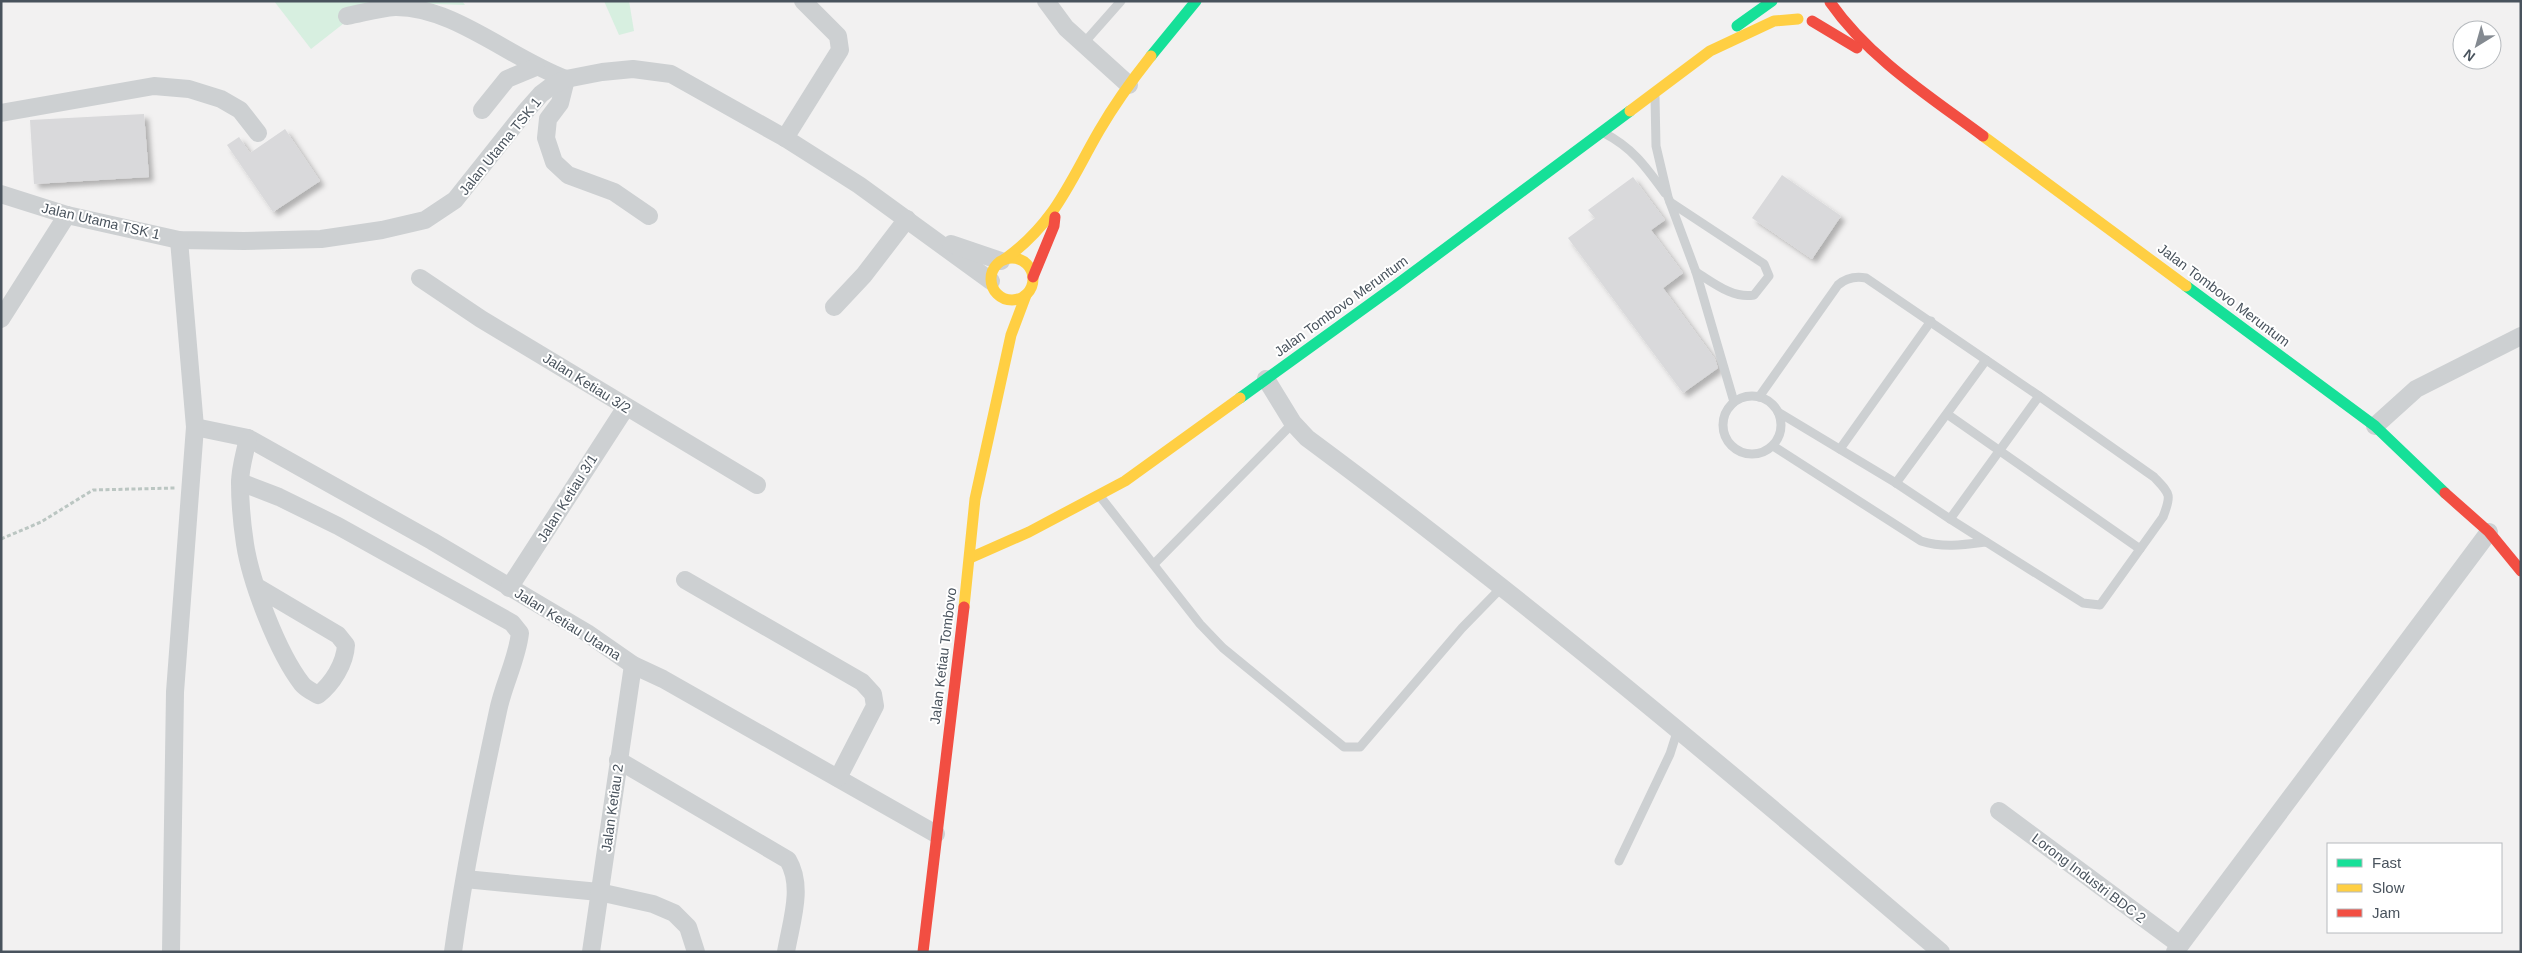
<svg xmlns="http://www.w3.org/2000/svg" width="2522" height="953" viewBox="0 0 2522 953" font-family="Helvetica,sans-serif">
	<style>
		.green { fill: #d7efe0 }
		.building { fill: #d9d9db; filter: url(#shadow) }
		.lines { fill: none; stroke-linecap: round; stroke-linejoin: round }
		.path { stroke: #bbc6c2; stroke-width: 3; stroke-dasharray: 4 2.5; stroke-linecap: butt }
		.lane { stroke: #cdd0d2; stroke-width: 9 }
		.street { stroke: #cdd0d2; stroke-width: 18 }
		.fast { stroke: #16e098; stroke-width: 11 }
		.slow { stroke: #ffcf43; stroke-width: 11 }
		.jam { stroke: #f24e42; stroke-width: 11 }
		.labels { text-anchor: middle; stroke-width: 4; stroke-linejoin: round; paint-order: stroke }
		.street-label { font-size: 14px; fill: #49535d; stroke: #fff }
	</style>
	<defs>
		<filter id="shadow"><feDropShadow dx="4.5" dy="4.5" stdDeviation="2.5" flood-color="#0004"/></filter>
	</defs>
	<rect width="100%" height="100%" fill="#f2f1f1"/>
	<g class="green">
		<polygon points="274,1 462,1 465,5 371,2 311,49"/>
		<polygon points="604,1 629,1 634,31 619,35"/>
	</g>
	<g class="building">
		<polygon points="144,114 149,177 34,184 30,120"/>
		<polygon points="285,129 320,181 273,212 227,145 239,137 250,153"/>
		<polygon points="1782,175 1841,216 1812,259 1752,218"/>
		<polygon points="1633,177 1665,220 1651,230 1683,273 1663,288 1715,359 1718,368 1683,393 1568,238 1595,218 1588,210"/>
	</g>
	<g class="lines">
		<polyline class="path" points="1,539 41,522 93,490 175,488"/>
		<g class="lane">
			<polyline points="1083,44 1121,1"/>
			<polyline points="1655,97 1656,146 1668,197 1696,272 1734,402"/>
			<path d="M1604,133C1633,148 1646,167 1665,193"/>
			<path d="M1670,202L1764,264L1769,276L1754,295C1733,299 1714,283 1696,272"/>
			<circle cx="1752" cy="425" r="29"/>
			<path d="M1759,397L1838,285C1846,278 1855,276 1866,278L2039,396L1950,519L1896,483L1778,412"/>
			<polyline points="1947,414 2140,549"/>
			<path d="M1773,446L1921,541C1943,548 1963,545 1986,542"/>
			<polyline points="1840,449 1931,321"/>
			<polyline points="1896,483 1986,360"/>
			<polyline points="1099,495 1200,624 1223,648 1344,747 1360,747 1462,628 1502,587"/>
			<path d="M1950,519L2083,603L2100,605L2163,517C2172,494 2170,494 2154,477L2039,396"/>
			<polyline points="1154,564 1293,423"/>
			<polyline points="1619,861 1670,754 1678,729"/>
		</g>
		<g class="street">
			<polyline points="1046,1 1066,28 1129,85"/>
			<path d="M347,16C363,13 379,8 395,7C453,6 511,59 566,79L560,103L548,119L546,138L554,162L568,175L614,192L649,216"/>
			<polyline points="482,110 507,79 536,67"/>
			<polyline points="1,113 154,86 189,89 221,99 240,110 258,133"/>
			<polyline points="785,138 840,50 838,36 803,1"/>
			<polyline points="1,194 67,215 179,240 244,241 321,239 382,230 425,220 455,200 525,112 541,94 553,85 566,79 602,72 633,69 671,74 785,138 859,185 991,281"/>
			<polyline points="951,244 1001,261"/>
			<polyline points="420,278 481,319 757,485"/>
			<polyline points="834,307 864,275 907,219"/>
			<polyline points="1,319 67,215"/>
			<path d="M1266,379L1293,423L1307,438C1526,600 1734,775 1941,952"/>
			<polyline points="2375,426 2416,389 2521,336"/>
			<polyline points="195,427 248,438 432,541 587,633 633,665 663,679 936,834"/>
			<path d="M248,438C245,453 240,468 240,483C240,503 242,524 245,544C251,583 278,653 302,684C306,689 313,692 318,695C332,684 345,664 346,645L338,635L257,587"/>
			<path d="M240,482L279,497L338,526L512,623L520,633C517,660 503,685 498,711C481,790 464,871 453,952"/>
			<polyline points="685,580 862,682 873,694 875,706 838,778"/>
			<polyline points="509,588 626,407"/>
			<path d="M618,760L788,860C804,887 791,922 786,952"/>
			<polyline points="1999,811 2180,945"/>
			<polyline points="465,879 599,892 653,904 674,913 688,927 696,952"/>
			<polyline points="171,952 175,692 195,427 179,240"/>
			<polyline points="591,952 633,665"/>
			<polyline points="2175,952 2489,532"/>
		</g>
		<g class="fast">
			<polyline points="1737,26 1772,1"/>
			<polyline points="1151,56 1196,1"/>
			<polyline points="2186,286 2375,426 2445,493"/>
			<polyline points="1240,398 1395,286 1630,111"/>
		</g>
		<g class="slow">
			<polyline points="1630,111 1710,51 1774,21 1798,19"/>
			<polyline points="1983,136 2186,286"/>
			<circle cx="1012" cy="279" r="21"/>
			<path d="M1005,259C1055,223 1069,183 1099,131C1114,105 1132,80 1151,56"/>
			<polyline points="970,558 1029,532 1125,481 1240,398"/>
			<polyline points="964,607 975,499 1011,335 1026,295"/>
		</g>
		<g class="jam">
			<path d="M1830,2C1869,58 1929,96 1983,136"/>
			<polyline points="1812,21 1857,48"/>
			<polyline points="1033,277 1054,226 1055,217"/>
			<polyline points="2445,493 2489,532 2521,571"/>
			<polyline points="923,952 964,607"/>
		</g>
	</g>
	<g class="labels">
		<g class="street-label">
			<text transform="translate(500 146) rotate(-51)" y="5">Jalan Utama TSK 1</text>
			<text transform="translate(101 221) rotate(13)" y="5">Jalan Utama TSK 1</text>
			<text transform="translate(2224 295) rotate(37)" y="5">Jalan Tombovo Meruntum</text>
			<text transform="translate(1341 306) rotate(-36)" y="5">Jalan Tombovo Meruntum</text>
			<text transform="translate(587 383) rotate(32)" y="5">Jalan Ketiau 3/2</text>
			<text transform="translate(567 498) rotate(-58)" y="5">Jalan Ketiau 3/1</text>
			<text transform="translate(568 624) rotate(32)" y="5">Jalan Ketiau Utama</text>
			<text transform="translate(943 656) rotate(-83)" y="5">Jalan Ketiau Tombovo</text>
			<text transform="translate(612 808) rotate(-82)" y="5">Jalan Ketiau 2</text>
			<text transform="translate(2089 878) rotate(37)" y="5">Lorong Industri BDC 2</text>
		</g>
	</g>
	<rect width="2522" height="953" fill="none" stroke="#49535d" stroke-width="5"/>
	<rect x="2327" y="843" width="175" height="90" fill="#ffffff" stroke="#b6babe"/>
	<rect x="2337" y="859" width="25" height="8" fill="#16e098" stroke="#b6babe"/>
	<text x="2372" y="868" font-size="15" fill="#49535d">Fast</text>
	<rect x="2337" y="884" width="25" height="8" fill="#ffcf43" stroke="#b6babe"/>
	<text x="2372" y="893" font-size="15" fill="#49535d">Slow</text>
	<rect x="2337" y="909" width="25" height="8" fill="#f24e42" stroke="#b6babe"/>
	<text x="2372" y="918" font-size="15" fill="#49535d">Jam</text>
	<g transform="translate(2477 45) rotate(217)"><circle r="24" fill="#ffffff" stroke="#b6babe"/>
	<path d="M0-4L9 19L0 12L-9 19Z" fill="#848a91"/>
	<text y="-8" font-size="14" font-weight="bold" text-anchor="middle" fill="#49535d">N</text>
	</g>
</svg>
